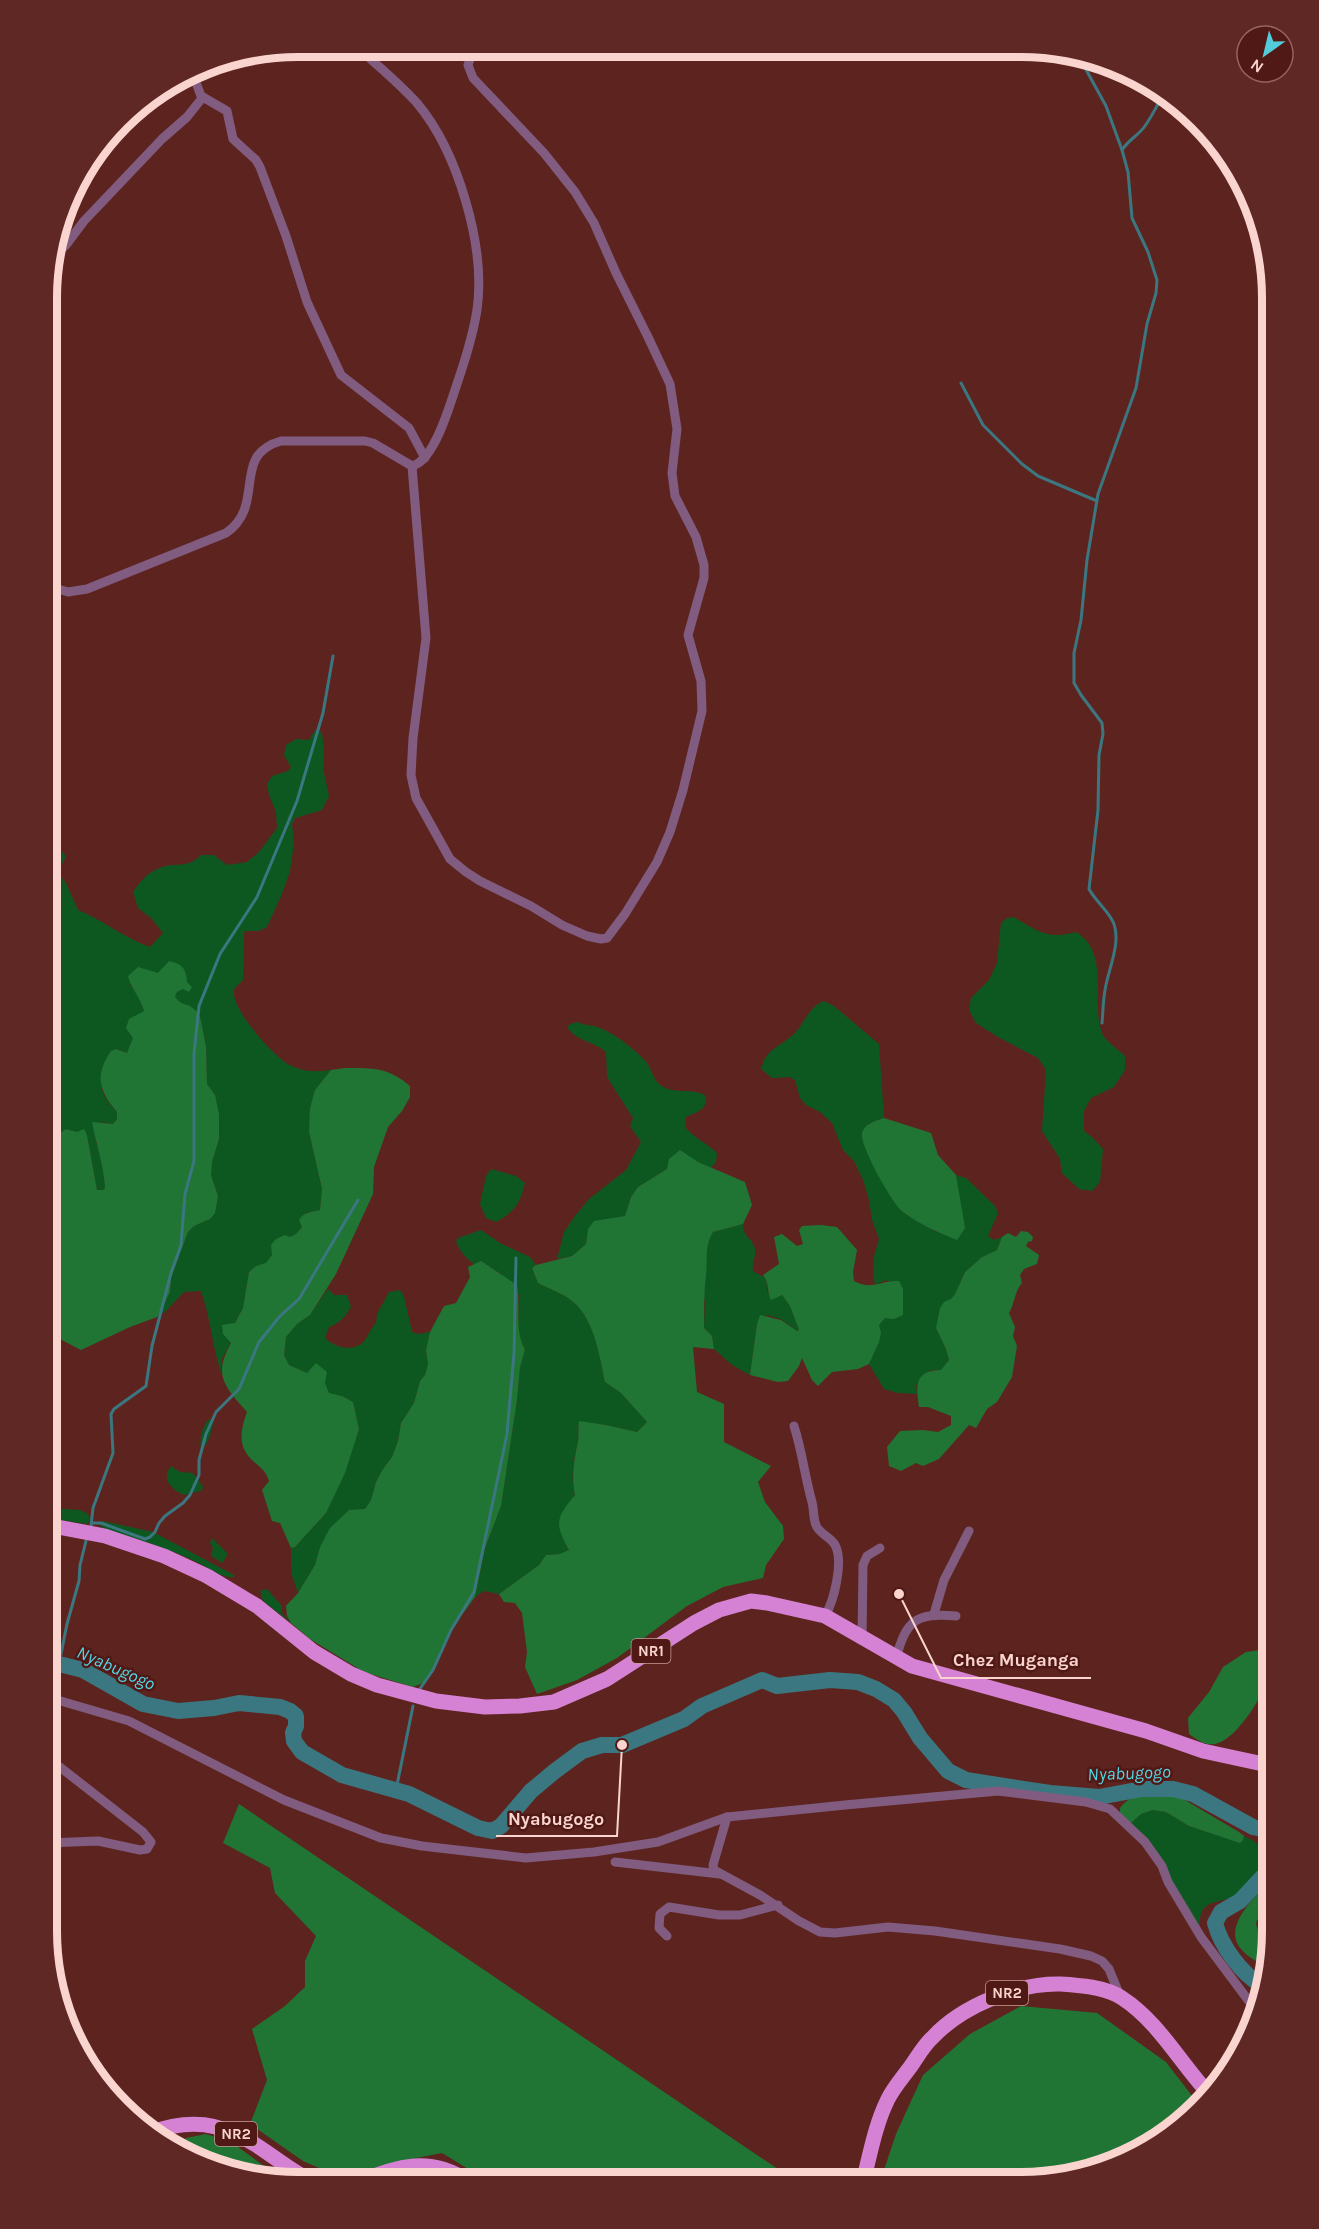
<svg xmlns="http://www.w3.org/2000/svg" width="1319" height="2229" viewBox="0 0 1319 2229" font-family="Karla,sans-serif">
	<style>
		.green { fill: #0d5821 }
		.forest { fill: #207534 }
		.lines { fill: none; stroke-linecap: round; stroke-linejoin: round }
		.stream { stroke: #3b7780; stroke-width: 3 }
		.river { stroke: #3b7780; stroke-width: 16 }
		.minor { stroke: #815c80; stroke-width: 9 }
		.trunk { stroke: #d682d4; stroke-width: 15 }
		.labels { text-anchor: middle; stroke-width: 5; stroke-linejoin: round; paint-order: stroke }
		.shield { fill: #511915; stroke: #c79c97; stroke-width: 1.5 }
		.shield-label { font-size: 15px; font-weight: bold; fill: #fad4cf }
		.water-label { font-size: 18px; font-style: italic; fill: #53d3e4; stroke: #511915 }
		.rim { fill: none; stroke: #fad4cf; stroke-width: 8 }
		.leader { fill: none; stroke: #fad4cf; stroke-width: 2 }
		.callout-dot { fill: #fad4cf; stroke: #511915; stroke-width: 2 }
		.callout-label { font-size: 18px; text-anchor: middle; font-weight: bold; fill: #fad4cf; stroke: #511915; stroke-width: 5; stroke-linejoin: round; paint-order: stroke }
	</style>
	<rect width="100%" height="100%" fill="#5d241f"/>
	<g class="green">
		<path d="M316,729L322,733L324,750L323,768L329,796L322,810L295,818L292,824L294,844L290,871L282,894L267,927L259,931H245L244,934L243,980C240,984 236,985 234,990C230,1008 274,1057 290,1065C303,1072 317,1072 331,1070L315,1090L309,1132L322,1189L320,1210L306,1213L302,1227L296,1234L290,1237L272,1255L266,1264L256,1266L249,1272L243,1308L234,1324L231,1342L222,1358L221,1372C212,1345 211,1319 201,1291L184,1292L165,1312L157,1317L170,1292L171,1278L188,1232L194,1226L210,1219L218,1196L211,1176L212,1162L219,1139L215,1095L207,1084L206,1047L201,1021L190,1006L181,1004L175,997L177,992L183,989L158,973L130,984L141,1000L144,1011L137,1016L134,1038L127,1053L117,1049C100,1078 92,1085 117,1112V1119L113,1124L100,1122L96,1142L104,1166L105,1188L103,1190H97L87,1135L66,1129L48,1141V981L50,979L57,959L55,948C68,931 50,929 48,913C46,904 48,893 48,883L53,879L62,878L66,883L78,910C103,920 124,938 150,947L163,933L151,918L138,908L133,892C139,883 146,874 157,869C173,861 187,870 201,855H214L227,865L247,862L259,852L277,828L276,812L269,795L267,784L272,776L288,771L291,767L284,755L286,745L296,739L309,740Z"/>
		<polygon points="48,837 66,856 63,863 56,865 48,874"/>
		<path d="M1014,917C1037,931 1048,940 1076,932C1111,953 1090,1000 1102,1033C1105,1041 1119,1050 1125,1056V1070L1114,1087L1091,1098L1084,1111V1131L1092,1137L1103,1149L1100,1182L1092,1191L1079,1189L1062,1173L1060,1159L1042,1131L1046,1070L1038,1058L998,1037L976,1023L969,1010L971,998L989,980L997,963L1001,923L1007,918Z"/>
		<path d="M824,1001L834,1006L879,1044L884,1118L868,1124L877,1173L901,1211L938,1233L959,1197L956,1175L966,1178L995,1206L998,1213L988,1236L994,1240L1002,1237L997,1250L982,1257L965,1272L955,1294L936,1328L946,1349L949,1360L941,1370H931L916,1385L917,1394L898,1393L884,1389L869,1364C874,1350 882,1340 879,1325L885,1318L903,1315V1289L886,1280L875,1285L873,1274L874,1256L879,1239L872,1220L869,1200L863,1180L854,1161L843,1150L832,1123L820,1112L806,1105L800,1098L795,1080L789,1077L772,1078L761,1069C766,1049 779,1047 793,1035C805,1024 807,1008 824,1001Z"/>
		<path d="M576,1022C582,1024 587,1025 594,1026C612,1031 635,1049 647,1063C652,1070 654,1082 662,1086C675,1095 693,1087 706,1096C708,1110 696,1112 686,1117L685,1127C694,1138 707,1143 717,1153L716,1162L711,1168L698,1162L667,1169L638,1187L631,1197L625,1216L588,1229L586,1244L572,1256L557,1259L564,1232L575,1216L589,1199L626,1170L641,1142L630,1126L633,1118L607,1077L606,1052C595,1042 573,1040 567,1026Z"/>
		<path d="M491,1169L516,1176L525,1183C520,1204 514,1212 496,1222L486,1218L480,1204L486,1176Z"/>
		<path d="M743,1224C744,1238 750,1236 754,1246C758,1255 751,1262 753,1271C766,1280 767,1273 767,1292L782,1295L790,1306L799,1330L797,1331L781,1319L767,1315L757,1324L750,1375L732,1365L714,1349L712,1336L704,1328L705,1302L703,1291L706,1273V1253L707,1242L713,1232Z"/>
		<path d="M481,1230L500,1243L530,1257L536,1265L532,1268L538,1283C547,1288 559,1292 568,1298C594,1315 599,1353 605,1382L621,1393L647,1422L637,1432L606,1425L579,1422C578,1428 579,1435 578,1441C574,1460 570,1476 575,1495C563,1509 559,1533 569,1550L561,1554L546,1555L539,1565L499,1594L484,1591L475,1597L485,1548L501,1506L517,1400L520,1367L525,1350L518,1338L519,1295L500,1273L481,1262L474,1264C466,1258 460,1252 456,1242L458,1238Z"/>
		<path d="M328,1289L334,1295H347L351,1307C345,1317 340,1323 329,1327L325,1338C335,1348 355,1353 365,1340C369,1334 371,1328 376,1323L377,1314L389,1292L400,1290L404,1296L412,1332L418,1334L430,1332L426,1350L428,1364L425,1375L420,1381L414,1403L401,1423L398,1441L392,1457L383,1469L376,1482L371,1500L365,1509L355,1511L320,1547L315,1565L298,1593L291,1573V1548L295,1547L326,1513L359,1429L353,1402L342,1396L329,1394L325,1383L289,1365L284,1355L286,1337L297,1324L310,1315Z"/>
		<path d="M209,1419L213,1421C213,1430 207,1446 201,1450C199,1441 202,1426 209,1419Z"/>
		<path d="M171,1466L180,1472L193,1473L203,1487L201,1491L184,1495C171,1489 161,1479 171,1466Z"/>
		<polygon points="47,1508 80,1510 88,1514 90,1520 87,1524 47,1518"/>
		<path d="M103,1521L153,1532L234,1575V1577C224,1579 210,1569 201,1564C170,1549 137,1539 104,1529L99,1524Z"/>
		<polygon points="212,1538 228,1554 222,1563 211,1556 213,1548 210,1543"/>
		<polygon points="267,1589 282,1606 281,1612 291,1623 263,1601 260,1591"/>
		<path d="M1153,1810L1166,1812L1189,1826L1240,1842L1243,1840L1244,1836C1255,1841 1263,1846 1269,1856C1265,1870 1252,1886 1240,1894C1221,1905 1197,1896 1200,1929L1131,1823L1141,1814Z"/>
	</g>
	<g class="forest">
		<path d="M169,961C182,964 186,968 187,982L192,987L189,992L183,989L177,992L175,997L181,1003L190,1006L199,1013L201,1021L206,1047L207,1084L215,1095L219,1114V1139L212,1162L211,1175L218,1196L215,1213L210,1219L194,1226L188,1232L171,1278L170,1292L157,1317L130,1327L81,1350L54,1336L47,1341L48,1141L66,1129L77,1132L84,1129L87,1135L97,1190H103L105,1188C104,1165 96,1144 92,1122L113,1124L117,1119V1112C98,1090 95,1075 111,1051L116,1049L127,1053L133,1038L126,1028L129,1019L144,1011C141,998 131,989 128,976L138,967L158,973Z"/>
		<path d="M345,1068C372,1068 388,1067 410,1086V1097L402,1111L388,1127L374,1167L373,1194L336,1274L310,1315L297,1324L286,1337L284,1355L289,1365L307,1373L316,1363L327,1372L325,1383L329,1393L342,1396L353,1402L359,1429L345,1473L326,1513L295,1547L291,1548L280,1523L272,1521L262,1490L269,1481C265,1469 259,1467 251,1459C237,1445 241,1428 247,1412C224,1386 213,1375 231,1343L223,1334L222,1325L235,1323L243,1308L249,1272L256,1266L266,1263L272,1255L271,1245L276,1239L285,1235L290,1237L296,1234L302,1227L299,1220C304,1212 311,1212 320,1210L322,1189L309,1132L310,1108L315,1090L331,1070Z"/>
		<path d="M884,1118L931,1133L938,1155L956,1175L965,1228L957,1240C939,1233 919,1224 903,1212C893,1205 860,1146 862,1134C864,1123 876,1121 884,1118Z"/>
		<path d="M680,1150L698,1162L745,1182L752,1205L743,1224L713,1232C704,1247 708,1258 706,1274C704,1292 704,1310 704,1328L712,1336L714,1349L693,1347L697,1392L724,1404V1442L771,1466L758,1482L765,1502L783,1526L784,1539L766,1565L763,1578L723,1587L687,1606L617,1658L577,1680L537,1694L525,1667L527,1652L522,1613L515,1603L504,1602L499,1594L539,1565L546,1555L560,1554L569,1550C554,1523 556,1518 575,1495C571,1476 574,1460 578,1441C579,1435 578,1428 579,1421L606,1425L637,1432L647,1422L621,1393L605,1382C599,1354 594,1315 568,1298C559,1292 547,1288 538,1283L532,1268L536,1265L572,1256L586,1244L588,1229L594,1221L625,1216L631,1197L638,1187L667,1169L669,1159Z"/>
		<path d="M821,1225L837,1227L857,1250L853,1272L854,1281C872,1291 880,1280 899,1281L903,1289V1315L894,1319L885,1318L879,1325L881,1333L879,1342L869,1364L858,1369L832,1372L818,1386L812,1380L802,1358L799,1366L788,1381L778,1382L750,1375L757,1324L760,1315L781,1320L797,1331L799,1330L790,1306L782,1295L771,1300C767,1291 769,1282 763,1275L779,1264L774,1237L782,1234L797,1246L803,1244L799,1230L802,1226Z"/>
		<path d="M1021,1231L1028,1232L1033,1237L1032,1241L1028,1242L1026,1246L1039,1255L1037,1264L1024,1269L1020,1275L1022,1283C1014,1292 1015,1303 1009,1313L1015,1327L1013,1336L1017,1346L1012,1377L997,1402L987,1409L976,1428L969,1425L939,1459L923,1466L916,1463L901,1471L889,1466L887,1447L900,1431L923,1430L938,1432L951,1425V1416L928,1407H919C916,1386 914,1371 941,1370L949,1360L946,1349L936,1328L940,1308L944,1302L951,1299L955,1294L965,1272L982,1257L997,1250L1002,1237L1008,1233L1016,1237Z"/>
		<path d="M481,1261L517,1285C521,1307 514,1330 525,1350L520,1367L517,1400L501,1506L485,1548L475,1597L451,1630L433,1670L427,1678L423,1683L413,1687L364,1672L310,1639L291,1623L287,1616L286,1606L298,1593L315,1565L320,1547L330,1528L349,1510L365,1509L371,1500L376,1482L383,1469L392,1457L398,1441L401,1423L414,1403L420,1381L425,1375L428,1364L426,1350L430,1332L444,1306L456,1303L470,1277L468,1267Z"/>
		<path d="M1268,1649C1271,1656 1272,1664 1270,1672C1266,1692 1236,1742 1214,1744C1204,1746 1197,1739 1189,1734L1188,1718L1209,1692L1223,1667L1246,1652Z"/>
		<path d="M1147,1793L1178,1796L1239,1832L1244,1836L1243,1840L1240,1843L1189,1826L1166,1812L1153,1810L1141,1814L1131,1823L1120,1815V1808C1127,1799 1135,1795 1147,1793Z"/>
		<polygon points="239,1804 797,2182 672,2182 663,2172 642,2181 488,2181 442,2153 401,2161 340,2177 303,2161 250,2124 267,2080 252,2029 285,2006 305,1987 305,1961 316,1936 275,1893 270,1868 223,1843"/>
		<path d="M1272,1878V1911L1257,1920L1256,1924L1259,1933L1272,1943L1267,1968C1259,1962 1247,1957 1241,1949C1221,1924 1259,1895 1272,1878Z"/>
		<polygon points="1021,2006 1097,2013 1166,2062 1199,2105 1174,2131 1117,2163 1021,2182 880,2182 896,2134 923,2075 970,2034"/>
		<path d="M206,2134L231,2142L278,2176L288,2180C249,2180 209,2168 175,2148L186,2138Z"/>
		<polygon points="386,2171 414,2174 446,2181 372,2181"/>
	</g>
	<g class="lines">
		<g class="stream">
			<path d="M1078,55L1106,106L1122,150L1128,172L1132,218L1148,252L1157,280L1156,293L1147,324L1136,388L1098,494L1087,560L1081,620L1074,653V683L1081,695L1102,723L1103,734L1099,755L1098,810L1089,889C1096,902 1109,911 1114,924C1121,944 1108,970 1105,990C1103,1001 1103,1012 1102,1023"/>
			<path d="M1122,150C1128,140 1138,136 1145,126C1152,116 1158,104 1164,93"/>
			<polyline points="961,383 983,425 1022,464 1038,476 1097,501"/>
			<polyline points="93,1523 101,1523 145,1539 150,1537 155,1532 159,1523 165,1516 183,1503 190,1495 199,1475 199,1460 206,1434 216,1412 239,1389 259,1342 280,1316 299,1299 358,1200"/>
			<polyline points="91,1526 93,1508 113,1453 111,1414 114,1409 146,1386 152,1346 171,1273 181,1245 185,1194 194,1161 194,1054 199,1006 220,954 257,897 297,801 323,713 333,656"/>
			<polyline points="59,1664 67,1624 79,1581 80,1565 86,1541"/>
			<polyline points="419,1690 433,1670 451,1630 474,1592 507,1434 514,1353 516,1258"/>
			<polyline points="396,1790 413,1706"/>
		</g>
		<g class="river">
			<polyline points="47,1661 83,1670 143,1704 178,1711 214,1708 239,1703 280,1707 290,1711 296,1716 296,1726 293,1733 294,1741 302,1752 342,1775 409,1794 478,1828 492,1831 501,1826 531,1791 555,1771 582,1751 602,1745 622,1745 684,1719 702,1706 762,1680 777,1686 830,1680 858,1682 876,1689 894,1700 904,1712 920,1738 948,1771 966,1780 1050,1793 1099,1797 1142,1789 1173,1789 1193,1794 1253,1827 1262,1829 1272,1840"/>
			<path d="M1263,1986C1242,1975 1221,1946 1215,1923L1221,1912L1240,1901L1270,1869L1272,1864"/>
		</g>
		<g class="minor">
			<polyline points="192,72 201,96 227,111 233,139 256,160 260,167 286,236 307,302 341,375 409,428 425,458"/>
			<polyline points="51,258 66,245 84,221 162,139 187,117 203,97"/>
			<polyline points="412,466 426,638 413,738 411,775 416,798 450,859 466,872 480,881 531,906 562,925 587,936 601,939 607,938 625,914 657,862 670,832 683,790 702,711 701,681 688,635 704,578 704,565 696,537 675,496 672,473 677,429 670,384 648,337 616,273 594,223 575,192 544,153 473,78 468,65 474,47"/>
			<path d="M48,586L68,592L87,589L226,533C267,505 230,455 281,441H365L373,443L412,466C431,462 445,420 451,402C461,372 472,341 477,310C486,247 458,152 417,103C399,83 377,65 357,47"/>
			<path d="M794,1426C802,1451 805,1477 812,1502C814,1509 813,1518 816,1525C818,1533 831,1537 835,1545C844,1561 834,1601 825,1616"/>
			<polyline points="934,1614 944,1580 969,1531"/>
			<polyline points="862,1639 863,1565 867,1556 880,1548"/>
			<path d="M896,1658C907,1619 916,1613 956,1616"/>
			<polyline points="47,1697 129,1721 284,1800 381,1838 422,1846 526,1858 594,1852 658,1842 727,1817 845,1805 998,1791 1086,1802 1110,1809 1145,1842 1162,1866 1168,1882 1201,1937 1257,2012"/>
			<polyline points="727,1817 713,1865 714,1870 760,1895 799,1921 820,1932 835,1933 888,1927 935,1931 1060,1949 1091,1956 1102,1961 1109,1969 1120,1996"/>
			<polyline points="47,1843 98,1841 140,1850 147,1849 151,1842 143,1832 47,1757"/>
			<polyline points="615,1862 720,1874"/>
			<polyline points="667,1936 659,1928 660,1914 669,1907 719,1915 740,1915 778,1905"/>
		</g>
		<g class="trunk">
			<polyline points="47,1525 105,1536 164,1556 207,1576 257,1606 314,1652 351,1674 377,1685 436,1701 485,1707 520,1706 554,1702 607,1679 694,1623 719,1610 751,1601 767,1603 825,1616 912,1666 1146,1731 1203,1751 1272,1766"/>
			<path d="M149,2133C190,2118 220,2122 256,2145C275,2157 292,2172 312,2181"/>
			<path d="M360,2181C400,2166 429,2156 468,2181"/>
			<path d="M863,2182C870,2155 875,2125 888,2099C894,2087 903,2077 911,2066C918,2056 924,2045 933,2037C962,2006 1018,1983 1060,1984C1079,1985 1106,1987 1122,1998C1159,2022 1180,2063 1210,2095"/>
		</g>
	</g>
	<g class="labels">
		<g class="shield">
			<rect x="631.5" y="1639" width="39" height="24" rx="4.5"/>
			<rect x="986" y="1981" width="42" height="24" rx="4.5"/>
			<rect x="215" y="2122" width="42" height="24" rx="4.5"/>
		</g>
		<g class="shield-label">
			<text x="651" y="1656">NR1</text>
			<text x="1007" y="1998">NR2</text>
			<text x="236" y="2139">NR2</text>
		</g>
		<g class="water-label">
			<text transform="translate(116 1668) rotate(24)" y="6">Nyabugogo</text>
			<text transform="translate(1129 1773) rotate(-2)" y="6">Nyabugogo</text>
		</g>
	</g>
	<path d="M0 0H1319V2229H0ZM298 57H1021A241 241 0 0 1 1262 298V1931A241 241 0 0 1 1021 2172H298A241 241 0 0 1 57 1931V298A241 241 0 0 1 298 57Z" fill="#5f2824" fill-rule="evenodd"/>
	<path class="rim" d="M298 57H1021A241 241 0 0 1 1262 298V1931A241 241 0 0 1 1021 2172H298A241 241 0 0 1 57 1931V298A241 241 0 0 1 298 57Z"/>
	<path class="leader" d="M899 1594L941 1678H1091M622 1745L617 1836H496"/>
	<g class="callout-dot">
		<circle cx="899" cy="1594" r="6"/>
		<circle cx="622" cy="1745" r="6"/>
	</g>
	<g class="callout-label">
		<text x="1016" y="1666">Chez Muganga</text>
		<text x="556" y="1825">Nyabugogo</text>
	</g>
	<g transform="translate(1265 54) rotate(214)"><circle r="28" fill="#511915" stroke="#95645f" stroke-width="1.5"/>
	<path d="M0-4.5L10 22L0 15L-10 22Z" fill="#53cbdb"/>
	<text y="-9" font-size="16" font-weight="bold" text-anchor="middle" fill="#fad4cf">N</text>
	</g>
</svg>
